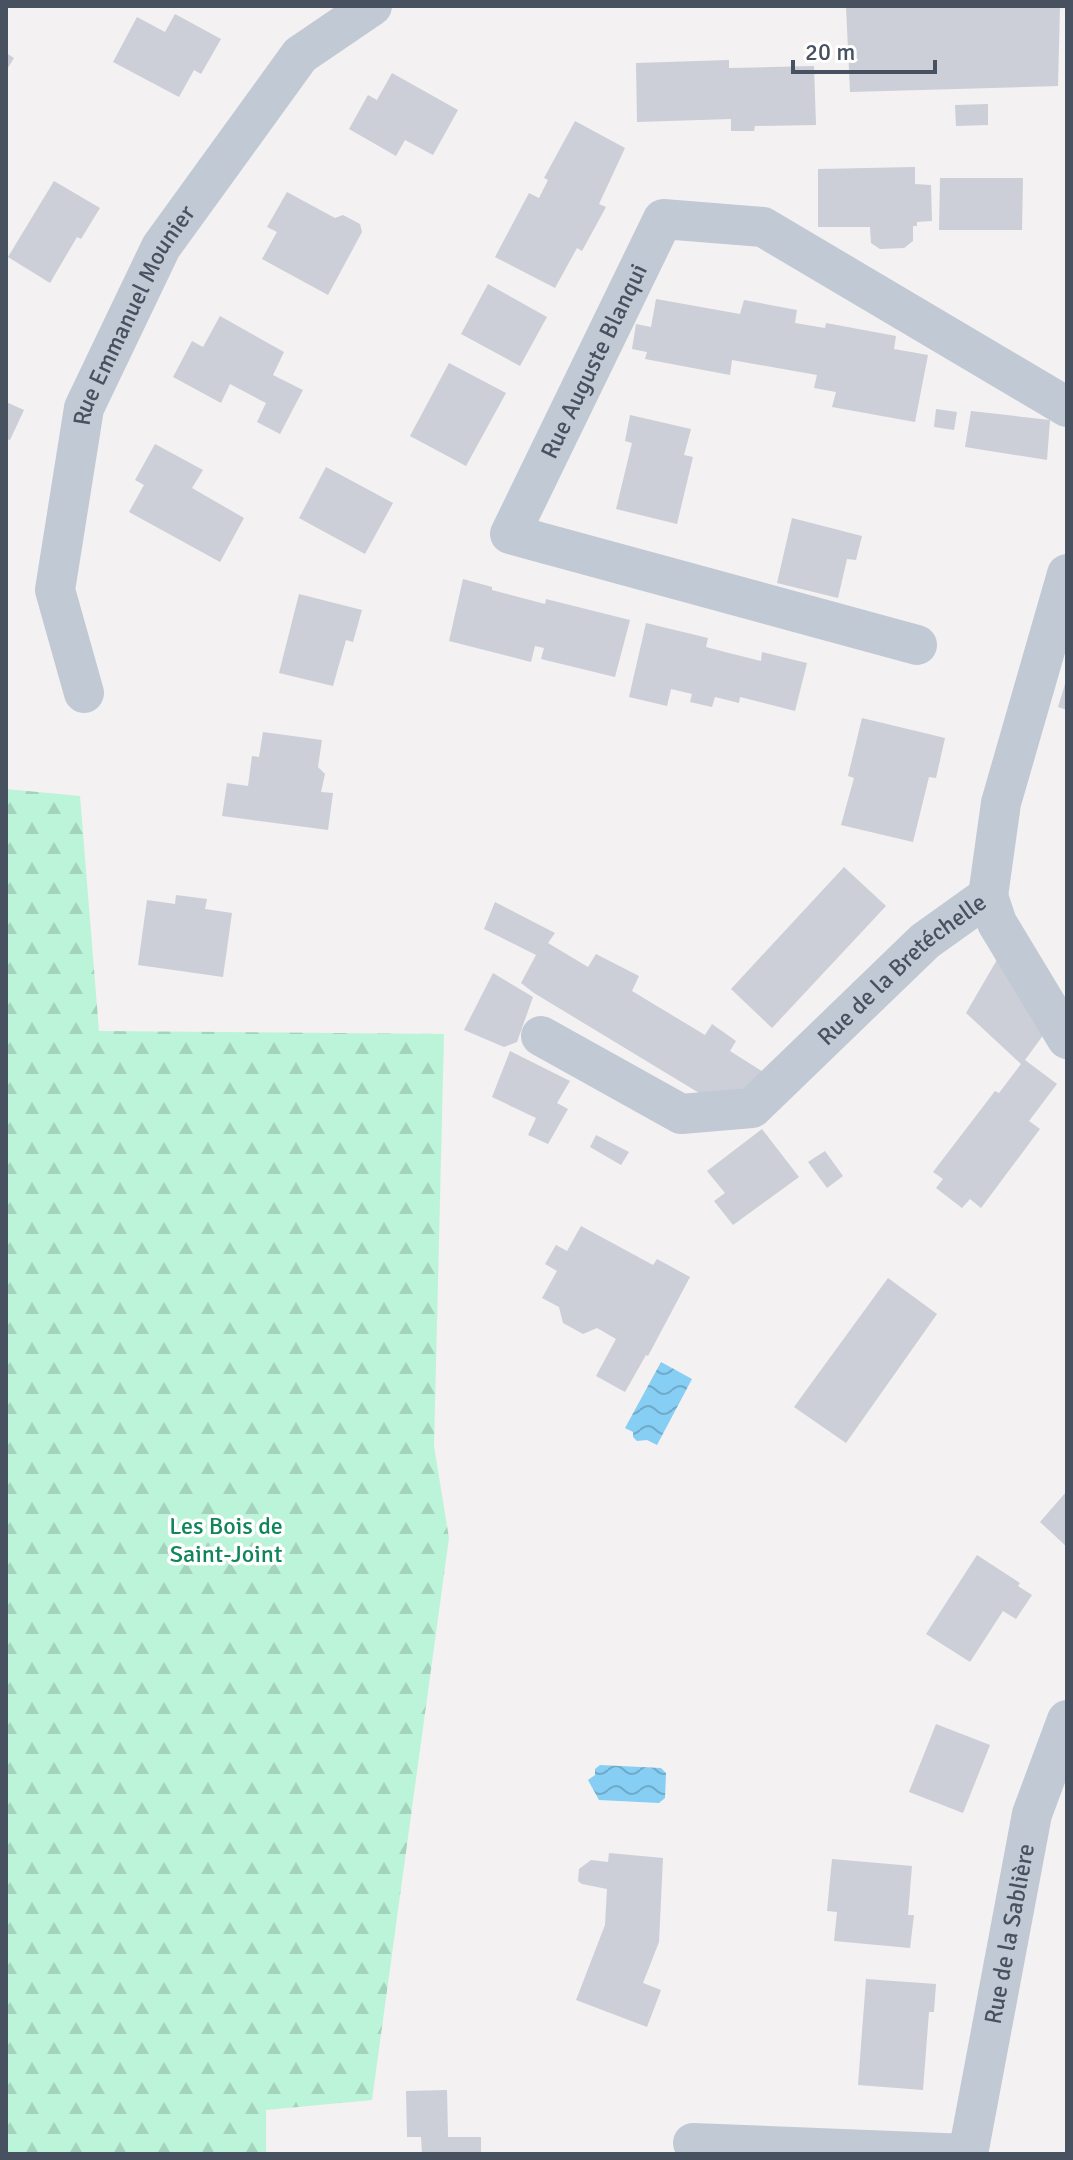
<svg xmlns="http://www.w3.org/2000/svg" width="1073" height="2160" viewBox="0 0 1073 2160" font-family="Signika,sans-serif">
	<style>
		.forest { fill: url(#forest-firs) }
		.water { fill: url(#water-waves) }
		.building { fill: #cccfd7 }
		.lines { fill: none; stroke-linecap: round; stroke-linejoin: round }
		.minor { stroke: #c1c9d4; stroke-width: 40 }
		.labels { text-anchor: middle; stroke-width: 7; stroke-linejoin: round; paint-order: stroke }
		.street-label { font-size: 24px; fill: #475160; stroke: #fff }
		.park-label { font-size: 24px; fill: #0f855a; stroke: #fff }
	</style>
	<defs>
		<pattern id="forest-firs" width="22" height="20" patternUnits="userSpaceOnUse" patternTransform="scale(2)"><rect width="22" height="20" fill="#bcf4d9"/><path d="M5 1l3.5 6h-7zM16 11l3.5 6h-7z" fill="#a3d3bd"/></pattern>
		<pattern id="water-waves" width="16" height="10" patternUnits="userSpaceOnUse" patternTransform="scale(2)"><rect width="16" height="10" fill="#86cef4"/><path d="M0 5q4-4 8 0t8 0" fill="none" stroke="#6faac9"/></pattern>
	</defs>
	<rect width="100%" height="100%" fill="#f3f1f1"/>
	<polygon class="forest" points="6,789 80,796 99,1031 444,1034 434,1446 449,1538 372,2100 266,2110 266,2154 6,2154"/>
	<g class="water">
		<polygon points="661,1362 692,1379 657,1445 647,1440 637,1441 633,1437 633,1432 625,1428"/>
		<polygon points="600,1765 661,1768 666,1773 665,1798 659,1803 599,1800 588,1780 595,1775 595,1769"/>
	</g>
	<g class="building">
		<polygon points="846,6 1060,6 1058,86 850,92"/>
		<polygon points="175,14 221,39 201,74 194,70 179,97 113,62 137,17 165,32"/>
		<polygon points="6,53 14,58 6,71"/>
		<polygon points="729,60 729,68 814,66 816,125 755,126 754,131 731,131 731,119 637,122 636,63"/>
		<polygon points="392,73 458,110 433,155 405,140 396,156 349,129 368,95 377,100"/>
		<polygon points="988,104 988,125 956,126 955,105"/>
		<polygon points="575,121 625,148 599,204 606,207 582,251 577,248 555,288 495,257 529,193 539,198 548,180 544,178"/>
		<polygon points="915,167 915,184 931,185 932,221 917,222 917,226 913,226 913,241 904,248 880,249 871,243 870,227 818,227 818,169"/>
		<polygon points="940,178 1023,178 1022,230 939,230"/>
		<polygon points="54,181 100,208 81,239 77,237 50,283 8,257"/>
		<polygon points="287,192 335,218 343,215 360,224 362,232 328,295 262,259 277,232 267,227"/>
		<polygon points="488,284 547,317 520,366 461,334"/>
		<polygon points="656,299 740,314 744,300 797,310 795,323 825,328 826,323 896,336 894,349 928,355 915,422 832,407 836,392 814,388 817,375 732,360 730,375 645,359 647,352 632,349 636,324 651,327"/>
		<polygon points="220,316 284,352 273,375 303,390 280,434 257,422 266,403 260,400 230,384 221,403 173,377 192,341 203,347"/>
		<polygon points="449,363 506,393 466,466 410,436"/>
		<polygon points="6,402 24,410 10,440 6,439"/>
		<polygon points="936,409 957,412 954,430 934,427"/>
		<polygon points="971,411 1050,420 1047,460 965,447"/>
		<polygon points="630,415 691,429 684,455 693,457 677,524 616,509 632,443 625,441"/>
		<polygon points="155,444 203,470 192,488 244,518 220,562 129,512 144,485 135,480"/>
		<polygon points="326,467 393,503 365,554 299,518"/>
		<polygon points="792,518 862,536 856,560 847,559 838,598 777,583"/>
		<polygon points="463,579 492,587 492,590 545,604 546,599 630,620 615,677 541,659 544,648 535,646 531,662 449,641"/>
		<polygon points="299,594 362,610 353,642 346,640 333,686 279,673"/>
		<polygon points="646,623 708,638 706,647 725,652 761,661 762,652 807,663 795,711 740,697 739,703 715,697 712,707 690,702 692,694 671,689 667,706 629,697"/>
		<polygon points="1066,681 1067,681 1067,710 1058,707"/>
		<polygon points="862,718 945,738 936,778 929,777 913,842 841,825 854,778 848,776"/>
		<polygon points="263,732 322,740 318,767 325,774 321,792 333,793 328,830 222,816 227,783 248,786 252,756 259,757"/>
		<polygon points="844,867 886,906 772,1028 731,989"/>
		<polygon points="176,895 207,899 205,909 232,913 223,977 138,965 147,900 175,904"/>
		<polygon points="495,902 555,933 548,943 588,967 596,954 639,976 632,991 705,1035 712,1024 736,1041 730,1051 768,1075 719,1105 534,993 521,983 536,955 484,929"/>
		<polygon points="998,958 1047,1030 1025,1060 1057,1084 1029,1121 1040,1129 981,1208 970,1199 962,1208 936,1188 943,1179 933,1172 995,1091 999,1093 1021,1064 966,1013"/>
		<polygon points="493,973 533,997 517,1042 504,1047 464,1030"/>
		<polygon points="510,1051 570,1081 557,1103 568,1109 548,1144 528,1135 536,1118 492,1097"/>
		<polygon points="762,1129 799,1177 733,1225 714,1201 725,1193 707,1171"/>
		<polygon points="596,1135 629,1152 621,1165 590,1147"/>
		<polygon points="825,1151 843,1176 827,1188 808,1162"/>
		<polygon points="581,1226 653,1265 657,1259 690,1277 648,1356 646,1355 625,1392 596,1376 616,1339 597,1328 583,1334 563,1323 559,1307 542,1298 557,1271 545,1264 556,1245 567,1251"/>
		<polygon points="888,1278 937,1314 846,1443 794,1407"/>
		<polygon points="1067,1491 1067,1547 1040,1522"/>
		<polygon points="977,1555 1020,1583 1018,1586 1032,1595 1016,1619 1003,1611 970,1662 926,1634"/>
		<polygon points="936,1724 990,1745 963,1813 909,1792"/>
		<polygon points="609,1853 663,1858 659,1942 643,1983 661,1990 647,2027 576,2000 605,1925 607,1889 582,1884 578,1881 579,1869 591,1860 608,1862"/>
		<polygon points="832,1859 912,1866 908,1915 914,1915 910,1948 834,1941 837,1912 827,1911"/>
		<polygon points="866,1979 936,1984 934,2012 929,2012 923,2090 858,2085"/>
		<polygon points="447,2090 448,2137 481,2137 481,2154 422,2154 421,2137 407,2137 406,2091"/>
	</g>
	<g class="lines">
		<g class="minor">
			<path id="s1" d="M917,645L510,534L663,219L763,227L1067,407"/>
			<path id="s2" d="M84,693L55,590L84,408L161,247L300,55L372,6"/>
			<polyline points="988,896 997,923 1067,1039"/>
			<path id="s3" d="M541,1036L681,1114L752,1108L925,941L988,896L1001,803L1067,574"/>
			<polyline points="693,2143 968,2154"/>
			<path id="s4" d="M968,2154L1032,1814L1067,1720"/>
		</g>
	</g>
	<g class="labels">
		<g class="street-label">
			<text dy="8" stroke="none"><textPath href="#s2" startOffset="396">Rue Emmanuel Mounier</textPath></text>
			<text dy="8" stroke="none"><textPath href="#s1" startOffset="614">Rue Auguste Blanqui</textPath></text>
			<text dy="8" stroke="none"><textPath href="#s3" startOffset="436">Rue de la Bretéchelle</textPath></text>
			<text dy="8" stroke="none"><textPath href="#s4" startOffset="224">Rue de la Sablière</textPath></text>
		</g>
		<g class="park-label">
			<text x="226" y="1534">Les Bois de<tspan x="226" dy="28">Saint-Joint</tspan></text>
		</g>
	</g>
	<rect width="1073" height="2160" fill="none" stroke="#475160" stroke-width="16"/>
	<path d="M793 60v12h142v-12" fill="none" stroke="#475160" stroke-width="4"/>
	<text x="805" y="60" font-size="24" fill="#475160" stroke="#ffffff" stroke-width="6" paint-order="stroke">20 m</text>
</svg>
